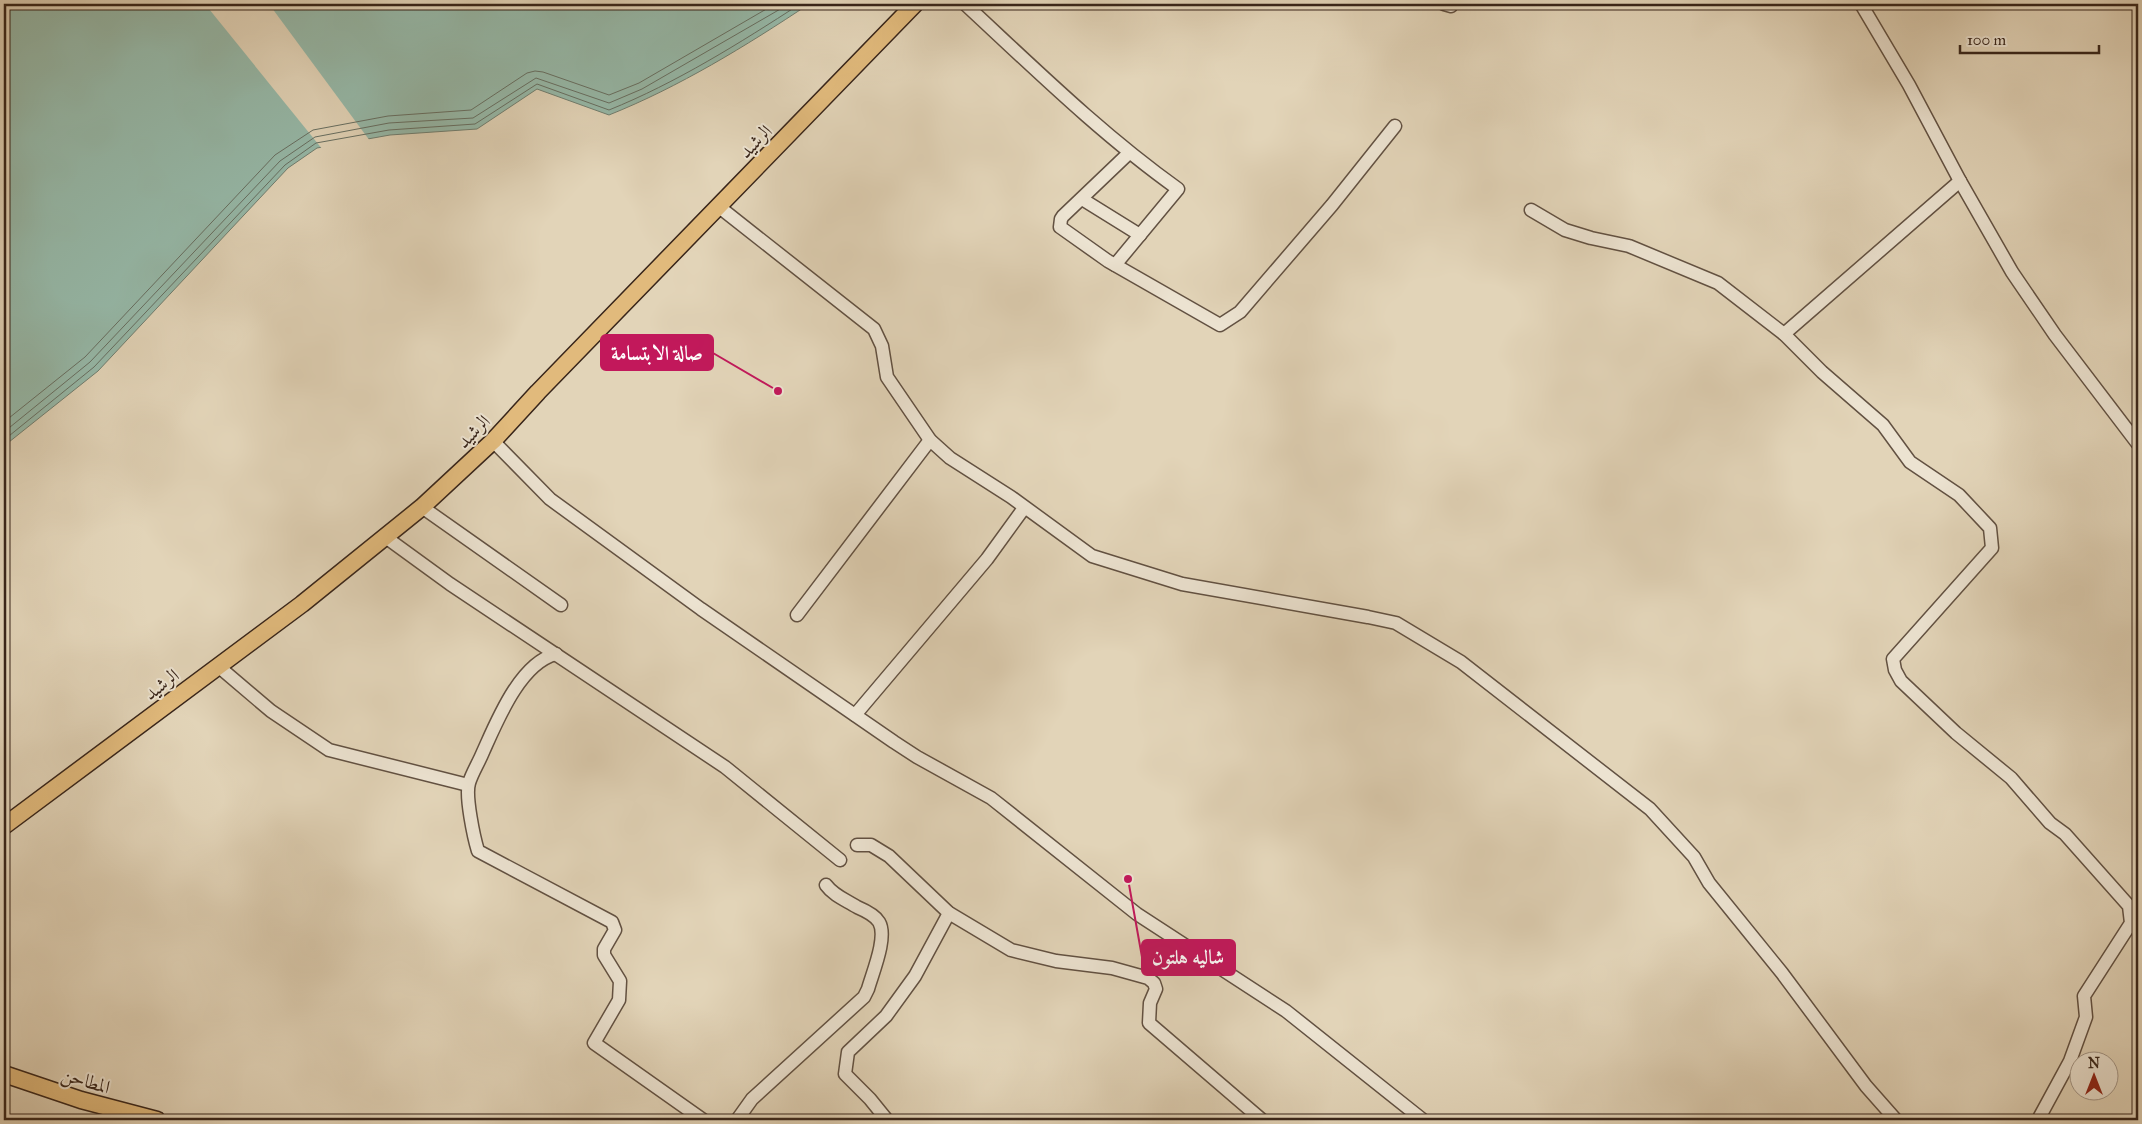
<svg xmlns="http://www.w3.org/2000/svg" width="2142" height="1124" viewBox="0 0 2142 1124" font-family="'IM FELL Great Primer',Amiri,serif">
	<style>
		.water { fill: #96b9a9; stroke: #707e70 }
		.pier { fill: #e2d4b8 }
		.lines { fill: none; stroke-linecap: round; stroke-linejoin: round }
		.shore { stroke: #676f62; stroke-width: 1 }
		.minor-casing { stroke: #625142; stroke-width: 15 }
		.major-casing { stroke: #38251a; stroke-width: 19 }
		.minor { stroke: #ece3d1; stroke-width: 12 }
		.major { stroke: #e1ba7c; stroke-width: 16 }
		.labels { text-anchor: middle; stroke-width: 4; stroke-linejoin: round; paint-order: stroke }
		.street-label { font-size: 19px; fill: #38251a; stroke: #ece3d1 }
		.leader { fill: none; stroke: #c2185b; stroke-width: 2 }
		.callout-dot { fill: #c2185b; stroke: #ece3d1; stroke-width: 2 }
		.callout { fill: #c2185b; stroke: #c2185b; stroke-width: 2 }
		.callout-label { font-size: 20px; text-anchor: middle; font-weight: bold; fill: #fff }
	</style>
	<rect width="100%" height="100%" fill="#e2d4b8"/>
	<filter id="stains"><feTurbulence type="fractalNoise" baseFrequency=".004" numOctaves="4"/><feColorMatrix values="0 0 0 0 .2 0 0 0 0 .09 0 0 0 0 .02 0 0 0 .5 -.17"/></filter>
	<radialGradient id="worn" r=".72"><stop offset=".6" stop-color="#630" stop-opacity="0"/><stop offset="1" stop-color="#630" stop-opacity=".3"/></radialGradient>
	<path class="water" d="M4,4H809C746,46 679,87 609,115L537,89L477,129L390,135L317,148L288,168L98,371L4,446Z"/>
	<polygon class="pier" points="205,4 269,4 370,141 323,150"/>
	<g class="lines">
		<g class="shore">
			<polyline points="4,422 85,357 275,155 313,130 388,116 471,110 527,73 535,71 543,72 609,95 639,83 775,4"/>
			<polyline points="4,432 90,362 280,161 315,137 389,123 473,118 536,78 609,103 642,89 789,4"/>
			<path d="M4,440L94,367L285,165L316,143L389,130L475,124L537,84L609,110C676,83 740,43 800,4"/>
		</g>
		<defs>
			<g id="minor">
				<path d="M965,4C1034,68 1101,134 1178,189L1115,265"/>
				<polyline points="1444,4 1451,6"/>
				<polyline points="1861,4 1909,85 1960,181 2012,272 2055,335 2138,444"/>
				<polyline points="1129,153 1063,216 1061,219 1060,227 1108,261 1220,325 1240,312 1332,205 1395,126"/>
				<polyline points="1082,199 1140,235"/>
				<polyline points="718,206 874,329 882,346 887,377 930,440 950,458 1011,497 1092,556 1182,584 1368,617 1396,623 1461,662 1650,809 1694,857 1709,883 1782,973 1866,1086 1896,1120"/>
				<polyline points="1531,210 1565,230 1591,238 1629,246 1718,283 1784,334 1822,372 1883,425 1910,462 1959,495 1990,528 1992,548 1893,659 1895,670 1901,681 1956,733 2011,778 2050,823 2065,834 2129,906 2131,923 2084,996 2086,1017 2070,1061 2038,1120"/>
				<polyline points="1784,334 1960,181"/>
				<polyline points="493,441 550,499 701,609 894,742 917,757 991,798 1137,914 1286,1011 1423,1120"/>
				<polyline points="422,507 561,605"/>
				<polyline points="384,536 450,584 725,767 840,860"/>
				<polyline points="797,615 930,440"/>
				<path d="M556,654C520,663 497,721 483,752C479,762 472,773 469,783C465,796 474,838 478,851L612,922L615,930L604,949V955L620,981L619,1000L594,1043L703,1120"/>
				<polyline points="218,666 271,711 329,750 468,785"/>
				<polyline points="855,715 987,559 1024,508"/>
				<polyline points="857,845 871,845 889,856 949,913 1011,950 1056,961 1112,968 1148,978 1154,983 1156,989 1150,1003 1149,1023 1262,1120"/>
				<path d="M737,1120L752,1099L864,997L868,989C872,974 888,937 879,922C875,915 864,910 857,907C846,900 834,896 826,885"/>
				<polyline points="887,1120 870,1099 845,1074 848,1052 886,1016 915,976 949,913"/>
			</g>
			<g id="major">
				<polyline points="4,826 302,604 422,507 493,441 538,392 915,4"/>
				<polyline points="4,1074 81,1100 157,1120"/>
			</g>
		</defs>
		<use href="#minor" class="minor-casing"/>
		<use href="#major" class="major-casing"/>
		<use href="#minor" class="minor"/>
		<use href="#major" class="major"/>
	</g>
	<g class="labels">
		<g class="street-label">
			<text transform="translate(755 141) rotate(-45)" y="7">الرشيد</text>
			<text transform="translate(473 431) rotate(-45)" y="7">الرشيد</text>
			<text transform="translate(161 684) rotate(-37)" y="7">الرشيد</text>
			<text transform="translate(86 1080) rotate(17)" y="7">المطاحن</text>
		</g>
	</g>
	<path class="leader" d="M778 391L713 353M1128 879L1142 957"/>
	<g class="callout-dot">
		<circle cx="778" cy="391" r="5"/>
		<circle cx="1128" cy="879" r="5"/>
	</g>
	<g class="callout">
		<rect x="601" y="335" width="112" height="35" rx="5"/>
		<rect x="1142" y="940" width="93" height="35" rx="5"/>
	</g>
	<g class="callout-label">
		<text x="657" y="360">صالة الابتسامة</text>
		<text x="1188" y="964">شاليه هلتون</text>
	</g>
	<rect width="2142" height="1124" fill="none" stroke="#e2d4b8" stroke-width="20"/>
	<rect x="5" y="5" width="2132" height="1114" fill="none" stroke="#38251a" stroke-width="2.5"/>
	<rect x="10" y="10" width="2122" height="1104" fill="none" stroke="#38251a"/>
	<g transform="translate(2094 1076)"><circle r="24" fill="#ece3d1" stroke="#a49788"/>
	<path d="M0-4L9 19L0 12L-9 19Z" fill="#8f2418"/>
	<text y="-8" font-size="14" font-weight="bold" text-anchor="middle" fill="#38251a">N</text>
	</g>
	<path d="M1960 45v8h139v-8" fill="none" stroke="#38251a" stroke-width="2.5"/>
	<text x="1967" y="45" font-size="15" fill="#38251a" stroke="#ece3d1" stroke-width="4" paint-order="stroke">100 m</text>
	<rect width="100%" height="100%" filter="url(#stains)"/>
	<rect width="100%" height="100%" fill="url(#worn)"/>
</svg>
